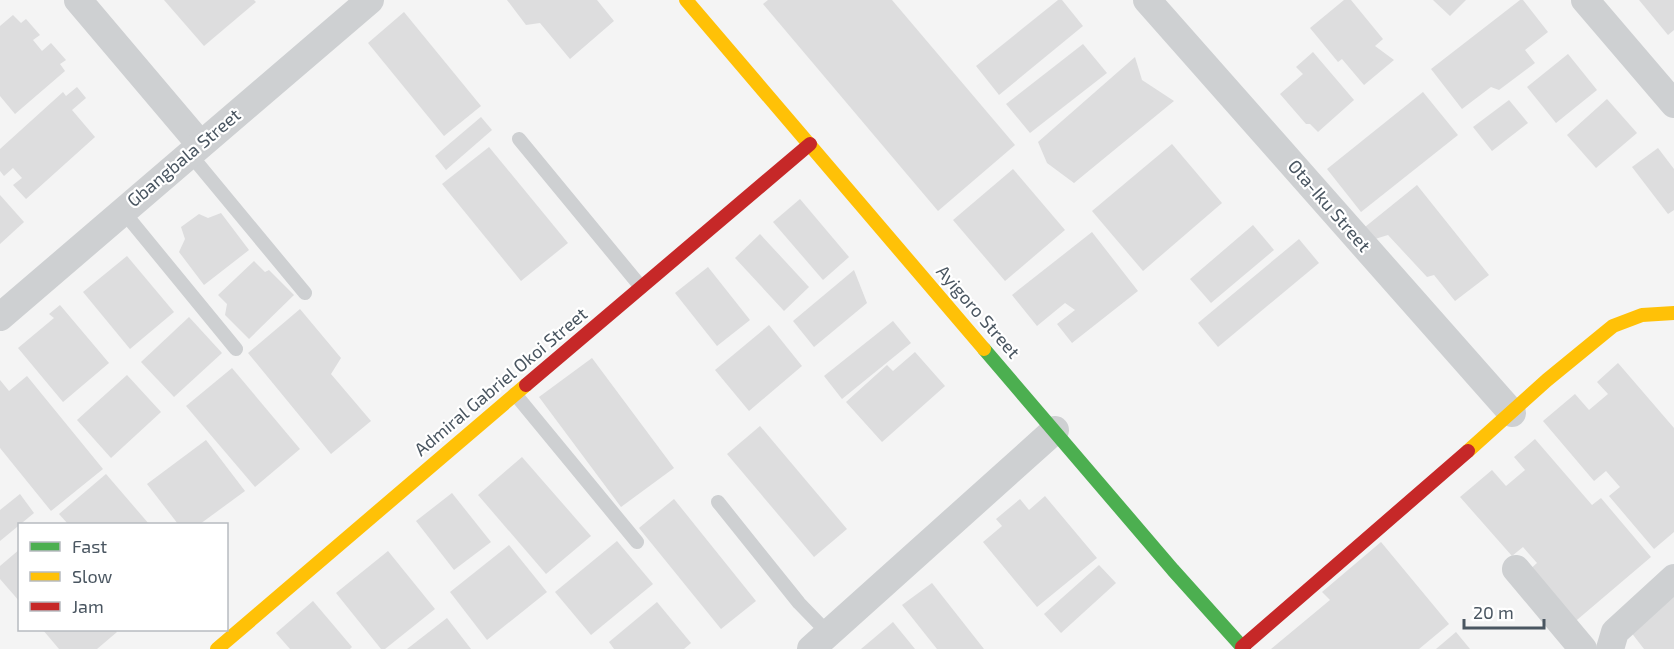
<svg xmlns="http://www.w3.org/2000/svg" width="1674" height="649" viewBox="0 0 1674 649" font-family="'Exo 2',sans-serif">
	<style>
		.building { fill: #ddddde }
		.lines { fill: none; stroke-linecap: round; stroke-linejoin: round }
		.lane { stroke: #ced0d2; stroke-width: 14 }
		.street { stroke: #ced0d2; stroke-width: 28 }
		.fast { stroke: #4caf50; stroke-width: 14 }
		.slow { stroke: #ffc107; stroke-width: 14 }
		.jam { stroke: #c62828; stroke-width: 14 }
		.labels { text-anchor: middle; stroke-width: 4.5; stroke-linejoin: round; paint-order: stroke }
		.street-label { font-size: 18px; fill: #4a5661; stroke: #fff }
	</style>
	<rect width="100%" height="100%" fill="#f4f4f4"/>
	<g class="building">
		<polygon points="164,0 254,0 256,2 204,46"/>
		<polygon points="507,0 597,0 614,21 570,59 540,23 526,25"/>
		<polygon points="768,0 892,0 1015,145 938,211 763,4"/>
		<polygon points="1058,0 1062,0 1083,26 999,95 976,66"/>
		<polygon points="1344,0 1351,0 1383,39 1375,46 1394,60 1364,85 1342,59 1338,62 1310,28"/>
		<polygon points="1433,0 1466,0 1450,16"/>
		<polygon points="1520,0 1523,0 1548,32 1525,50 1535,63 1499,90 1491,87 1462,109 1431,69"/>
		<polygon points="1639,0 1674,0 1674,30 1668,35"/>
		<polygon points="404,12 481,106 444,136 368,43"/>
		<polygon points="13,15 21,23 26,19 40,35 33,40 42,51 51,43 66,60 60,64 65,71 15,114 0,96 0,26"/>
		<polygon points="1083,44 1107,73 1030,133 1006,104"/>
		<polygon points="1313,52 1354,100 1318,132 1310,124 1306,124 1280,94 1303,74 1296,67"/>
		<polygon points="1568,54 1597,90 1556,123 1527,87"/>
		<polygon points="1135,57 1142,80 1174,101 1074,183 1047,163 1038,142"/>
		<polygon points="77,87 86,98 72,110 95,137 26,199 13,185 22,178 13,168 4,176 0,171 0,149 63,92 66,96"/>
		<polygon points="1423,92 1458,135 1361,212 1327,169"/>
		<polygon points="1607,99 1637,133 1596,168 1567,135"/>
		<polygon points="1509,100 1528,123 1492,151 1473,127"/>
		<polygon points="481,117 492,130 446,170 435,156"/>
		<polygon points="1172,144 1222,203 1143,271 1092,211"/>
		<polygon points="489,147 568,243 521,281 442,184"/>
		<polygon points="1658,148 1674,169 1674,210 1668,214 1632,167"/>
		<polygon points="1013,169 1065,230 1005,281 953,220"/>
		<polygon points="1417,185 1489,275 1455,301 1434,275 1427,277 1388,235 1375,239 1365,227"/>
		<polygon points="0,195 24,222 0,244"/>
		<polygon points="800,199 849,257 823,280 773,222"/>
		<polygon points="221,213 249,250 204,285 179,252 185,239 181,227 199,214 208,218"/>
		<polygon points="1253,225 1274,250 1211,303 1190,279"/>
		<polygon points="1092,232 1138,291 1072,343 1057,324 1075,310 1065,303 1037,326 1012,295"/>
		<polygon points="760,234 809,287 784,311 735,258"/>
		<polygon points="1299,239 1319,263 1218,347 1198,323"/>
		<polygon points="127,256 174,312 130,349 83,292"/>
		<polygon points="254,261 265,272 269,270 294,295 249,339 225,315 227,304 218,295"/>
		<polygon points="708,267 750,320 717,346 675,293"/>
		<polygon points="854,270 867,303 814,347 793,321"/>
		<polygon points="60,305 109,363 63,402 18,348 54,318 49,314"/>
		<polygon points="300,309 341,358 331,374 371,421 331,454 248,353"/>
		<polygon points="189,317 222,353 174,397 141,362"/>
		<polygon points="893,321 911,343 842,399 824,376"/>
		<polygon points="769,325 802,366 749,411 715,370"/>
		<polygon points="915,352 945,386 882,442 846,402 887,365 893,371"/>
		<polygon points="592,358 674,468 621,507 539,397"/>
		<polygon points="1618,363 1674,428 1674,532 1654,549 1609,496 1620,487 1606,471 1594,481 1543,421 1575,394 1589,410 1608,394 1597,382"/>
		<polygon points="232,368 300,449 255,487 186,406"/>
		<polygon points="127,375 161,412 111,458 77,420"/>
		<polygon points="27,376 103,469 51,511 0,448 0,380 9,391"/>
		<polygon points="760,426 847,529 814,557 727,454"/>
		<polygon points="1535,439 1592,505 1601,498 1651,557 1571,625 1527,572 1537,563 1523,547 1512,556 1460,497 1492,470 1506,486 1525,470 1514,457"/>
		<polygon points="206,440 245,491 200,524 178,524 147,484"/>
		<polygon points="522,457 591,536 546,574 478,495"/>
		<polygon points="106,474 149,524 68,524 59,514"/>
		<polygon points="452,493 491,542 454,570 416,521"/>
		<polygon points="20,494 34,513 0,541 0,510"/>
		<polygon points="1045,496 1097,558 1037,607 983,542 1002,526 996,519 1020,499 1029,510"/>
		<polygon points="674,499 756,601 721,629 639,528"/>
		<polygon points="617,541 653,584 591,635 555,592"/>
		<polygon points="1381,542 1449,624 1419,649 1271,649 1330,600 1322,592"/>
		<polygon points="509,545 547,592 487,640 450,592"/>
		<polygon points="20,549 20,602 0,579 0,566"/>
		<polygon points="388,551 435,609 385,649 381,649 336,593"/>
		<polygon points="1099,565 1116,583 1061,633 1044,614"/>
		<polygon points="932,583 984,649 937,649 902,605"/>
		<polygon points="1674,589 1674,649 1644,649 1627,627"/>
		<polygon points="313,601 352,647 350,649 290,649 276,633"/>
		<polygon points="657,602 691,643 684,649 614,649 609,642"/>
		<polygon points="447,618 471,649 407,649"/>
		<polygon points="893,622 915,649 861,649"/>
		<polygon points="43,630 115,630 117,632 97,649 59,649"/>
		<polygon points="1456,632 1470,649 1436,649"/>
	</g>
	<g class="lines">
		<g class="lane">
			<polyline points="519,139 641,287"/>
			<polyline points="189,153 305,293"/>
			<polyline points="122,210 236,349"/>
			<polyline points="515,394 637,542"/>
			<polyline points="718,502 799,603 829,634"/>
		</g>
		<g class="street">
			<polyline points="78,0 200,144"/>
			<polyline points="1147,0 1512,413"/>
			<polyline points="1585,0 1674,104"/>
			<polyline points="0,317 370,0"/>
			<polyline points="1516,569 1583,649"/>
			<polyline points="811,649 1055,430"/>
			<polyline points="1610,649 1615,632 1674,578"/>
		</g>
		<polyline class="fast" points="984,349 1173,570 1244,649"/>
		<g class="slow">
			<polyline points="686,0 984,349"/>
			<polyline points="1468,451 1547,380 1613,326 1642,315 1674,313"/>
			<polyline points="217,649 526,385"/>
		</g>
		<g class="jam">
			<polyline points="526,385 810,144"/>
			<polyline points="1242,647 1468,451"/>
		</g>
	</g>
	<g class="labels">
		<g class="street-label">
			<text transform="translate(184 158) rotate(-40)" y="6">Gbangbala Street</text>
			<text transform="translate(1329 206) rotate(49)" y="6">Ota-Iku Street</text>
			<text transform="translate(978 312) rotate(49)" y="6">Ayigoro Street</text>
			<text transform="translate(501 382) rotate(-40)" y="6">Admiral Gabriel Okoi Street</text>
		</g>
	</g>
	<rect x="18" y="523" width="210" height="108" fill="#ffffff" stroke="#b7bbc0" stroke-width="1.5"/>
	<rect x="30" y="542" width="30" height="9" fill="#4caf50" stroke="#b7bbc0" stroke-width="1.5"/>
	<text x="72" y="553" font-size="18" fill="#4a5661">Fast</text>
	<rect x="30" y="572" width="30" height="9" fill="#ffc107" stroke="#b7bbc0" stroke-width="1.5"/>
	<text x="72" y="583" font-size="18" fill="#4a5661">Slow</text>
	<rect x="30" y="602" width="30" height="9" fill="#c62828" stroke="#b7bbc0" stroke-width="1.5"/>
	<text x="72" y="613" font-size="18" fill="#4a5661">Jam</text>
	<path d="M1464 619v9h80v-9" fill="none" stroke="#4a5661" stroke-width="3"/>
	<text x="1473" y="619" font-size="18" fill="#4a5661" stroke="#ffffff" stroke-width="4.5" paint-order="stroke">20 m</text>
</svg>
